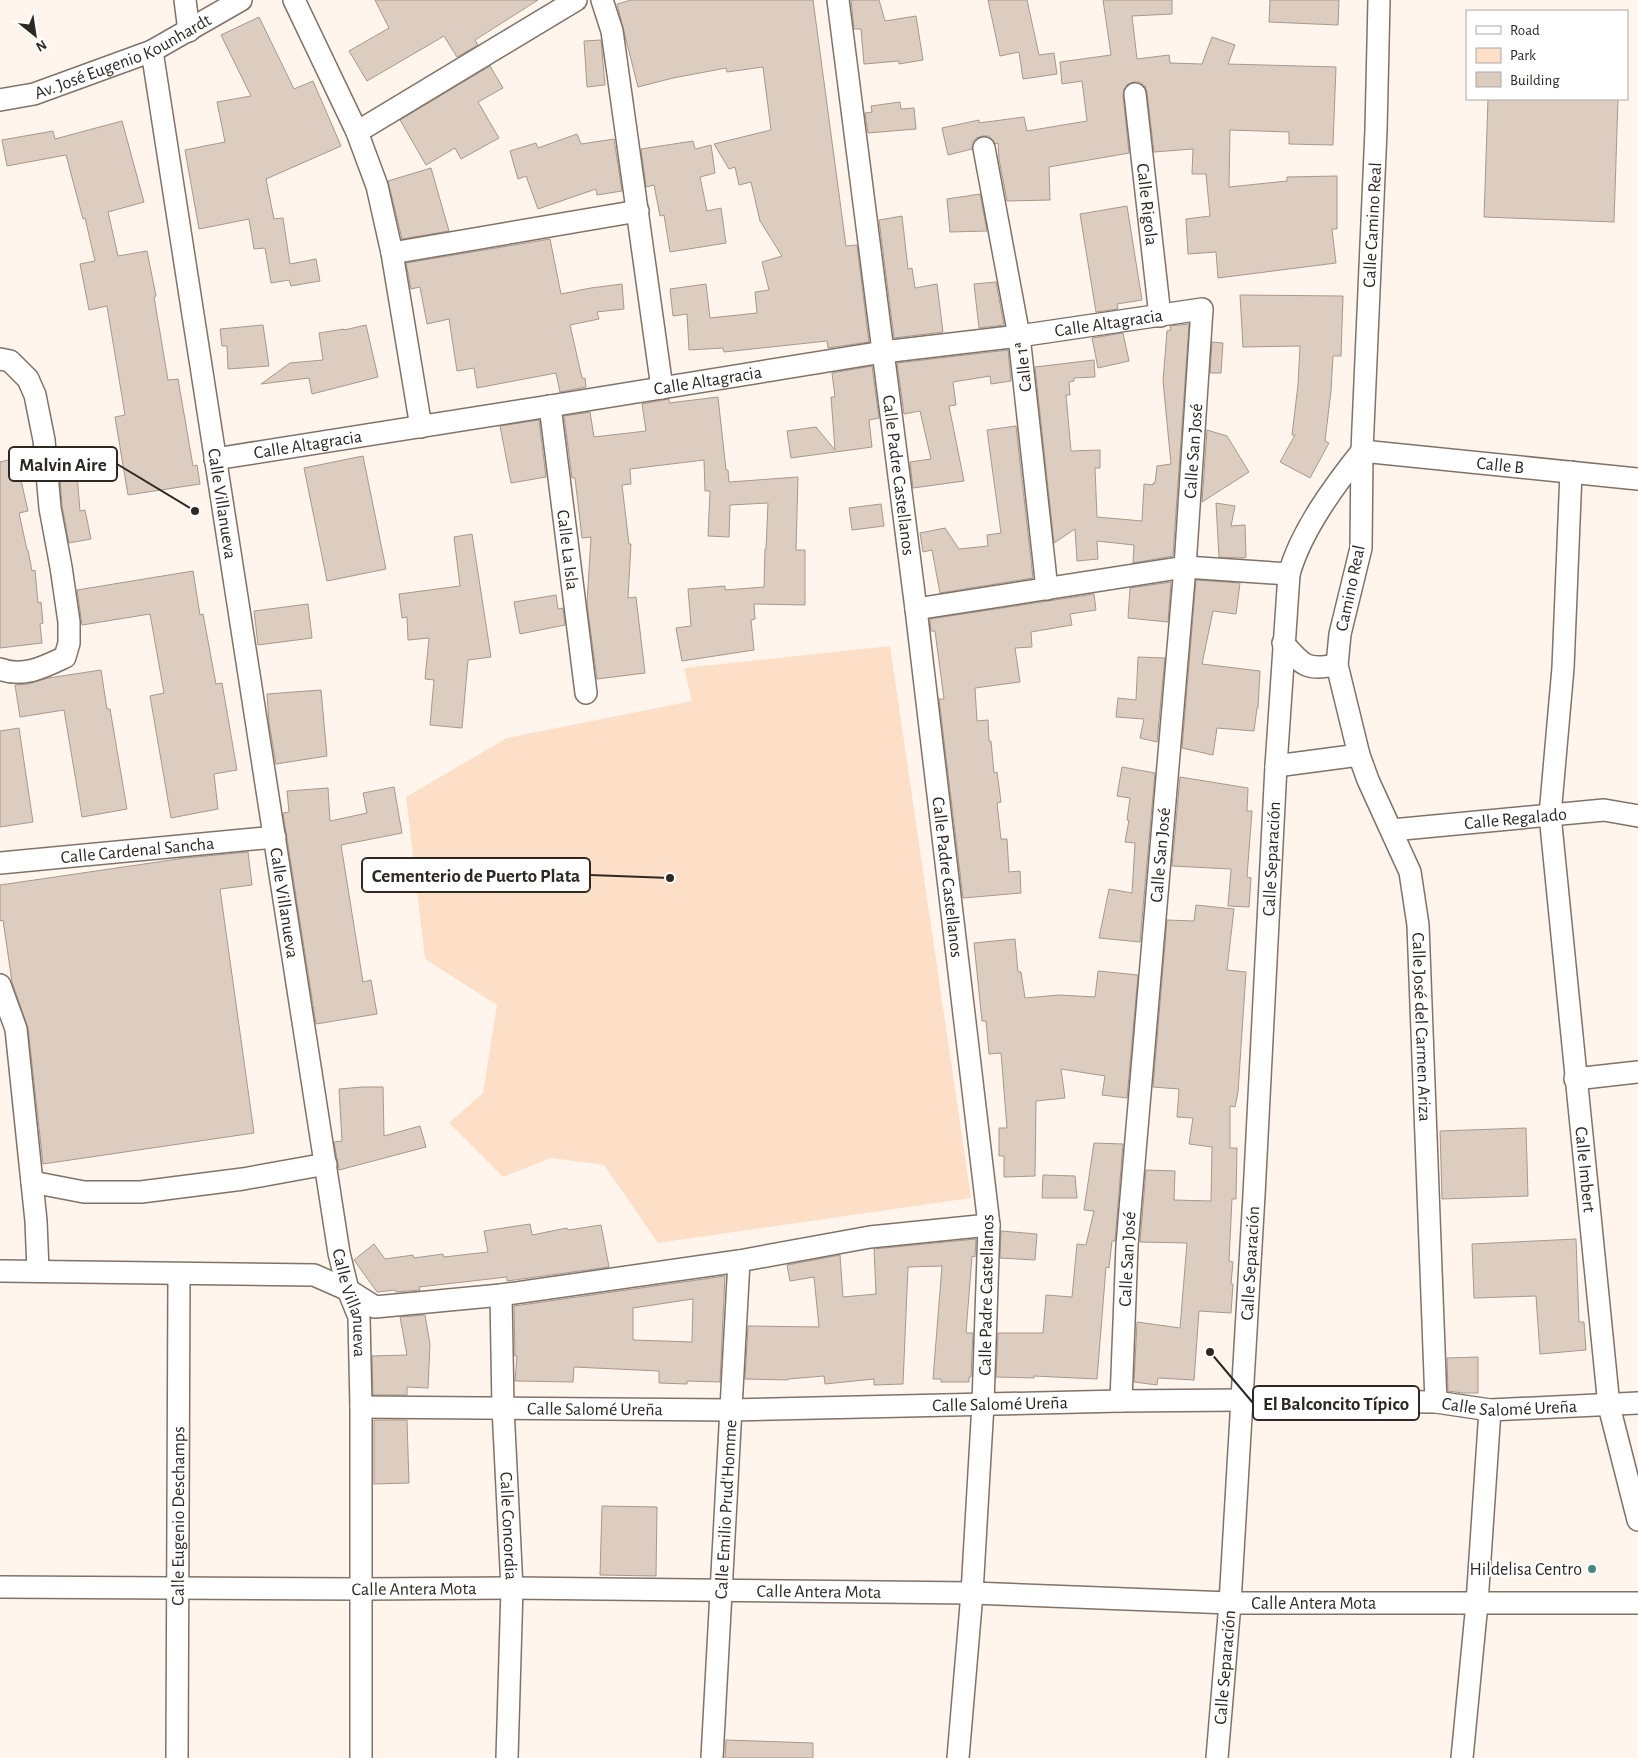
<svg xmlns="http://www.w3.org/2000/svg" width="1638" height="1758" viewBox="0 0 1638 1758" font-family="'Alegreya Sans',sans-serif">
	<style>
		.green { fill: #fddfc8 }
		.building { fill: #ddcdc1; stroke: #a7988c; fill-rule: evenodd }
		.lines { fill: none; stroke-linecap: round; stroke-linejoin: round }
		.minor-casing { stroke: #807267; stroke-width: 24 }
		.minor { stroke: #fff; stroke-width: 21 }
		.poi-dot { fill: #45897f; stroke: #fff; stroke-width: 2 }
		.labels { text-anchor: middle; stroke-width: 4; stroke-linejoin: round; paint-order: stroke }
		.street-label { font-size: 18px; fill: #2e2823; stroke: #fff }
		.poi-label { font-size: 18px; fill: #2e2823; stroke: #fff; text-anchor: end }
		.leader { fill: none; stroke: #2e2823; stroke-width: 2 }
		.callout-dot { fill: #2e2823; stroke: #fff; stroke-width: 2 }
		.callout { fill: #fff; stroke: #2e2823; stroke-width: 2 }
		.callout-label { font-size: 19px; text-anchor: middle; font-weight: bold; fill: #2e2823 }
	</style>
	<rect width="100%" height="100%" fill="#fff5ed"/>
	<polygon class="green" points="890,646 971,1198 658,1243 604,1165 551,1158 503,1177 449,1123 483,1093 497,1005 425,959 406,797 507,738 692,701 684,668"/>
	<g class="building">
		<polygon points="375,0 538,0 475,40 478,45 457,57 444,36 367,81 349,51 389,28"/>
		<polygon points="631,0 813,0 846,246 857,245 869,342 828,348 827,341 724,352 723,348 689,350 687,314 673,316 670,289 706,284 710,318 757,313 755,292 769,290 762,262 782,256 760,221 751,182 739,185 735,167 729,169 714,144 771,130 763,67 727,72 726,68 673,78 638,87 617,4"/>
		<polygon points="851,0 879,0 885,21 916,16 923,60 899,64 899,61 864,64 861,29 854,29"/>
		<polygon points="988,0 1027,0 1039,55 1054,53 1057,74 1023,79 1019,52 1000,56"/>
		<polygon points="1103,0 1172,0 1172,14 1132,16 1137,59 1169,55 1170,63 1202,64 1212,37 1235,45 1228,64 1336,67 1333,145 1289,144 1289,132 1230,130 1229,187 1287,181 1287,177 1337,176 1337,229 1332,229 1336,263 1218,278 1216,252 1188,254 1186,219 1210,216 1206,174 1192,174 1193,149 1154,152 1147,93 1145,86 1140,82 1134,82 1128,84 1124,89 1123,95 1129,153 1049,167 1050,200 1007,201 999,159 998,143 995,144 989,136 982,136 976,138 972,143 972,149 948,155 942,128 979,120 979,123 1024,117 1027,131 1087,121 1082,81 1062,84 1060,62 1111,55"/>
		<polygon points="1270,0 1339,0 1338,25 1269,22"/>
		<polygon points="259,17 294,89 313,81 341,146 266,179 274,219 283,218 290,264 316,259 320,281 291,286 289,280 271,283 265,248 254,249 249,219 199,229 185,150 225,142 217,102 251,96 221,35"/>
		<polygon points="601,40 605,85 587,87 584,41"/>
		<polygon points="490,66 503,88 478,102 499,138 461,159 455,148 426,165 400,120"/>
		<polygon points="1488,99 1618,99 1614,222 1484,217"/>
		<polygon points="900,102 901,109 914,108 916,129 868,133 865,113 872,112 871,106"/>
		<polygon points="122,121 144,202 108,212 118,256 147,251 156,296 154,297 168,380 178,379 193,466 197,465 200,484 128,495 115,417 125,415 107,306 89,310 80,264 95,261 85,218 83,219 66,155 7,166 2,140 53,131 55,139"/>
		<polygon points="577,134 581,144 614,139 622,191 597,195 596,189 538,209 526,176 518,179 510,151 536,143 538,148"/>
		<polygon points="693,141 695,149 711,145 715,173 700,177 707,211 721,208 726,243 670,252 664,215 660,216 654,185 646,187 641,149"/>
		<polygon points="431,168 449,231 402,239 388,181"/>
		<polygon points="980,194 987,231 950,232 947,199"/>
		<polygon points="1127,206 1142,300 1117,304 1118,309 1096,312 1080,214"/>
		<polygon points="902,216 908,269 912,268 915,288 937,284 943,332 894,338 879,220"/>
		<polygon points="550,239 561,294 591,288 622,284 624,309 597,312 599,319 570,325 582,378 585,378 586,387 560,392 556,373 477,388 474,368 457,371 449,319 427,324 420,287 411,289 406,263"/>
		<polygon points="996,282 1004,325 979,328 974,284"/>
		<polygon points="1240,295 1343,296 1341,356 1333,356 1331,391 1325,441 1329,443 1310,478 1280,462 1295,435 1292,435 1298,385 1300,346 1243,347"/>
		<polygon points="1189,324 1173,556 1133,563 1134,545 1097,541 1098,559 1077,561 1075,529 1054,543 1035,367 1094,360 1095,377 1074,378 1074,381 1069,382 1070,395 1066,395 1071,451 1100,450 1100,468 1095,468 1097,517 1142,521 1144,484 1153,485 1153,483 1155,483 1157,466 1171,464 1163,381 1167,331 1171,330 1170,326"/>
		<polygon points="263,325 269,366 228,369 227,346 222,346 220,329"/>
		<polygon points="366,325 378,377 312,394 309,378 261,384 290,363 323,360 319,333 344,329 344,330"/>
		<polygon points="1123,333 1129,361 1098,368 1092,338"/>
		<polygon points="1212,342 1223,343 1221,373 1210,373"/>
		<polygon points="1008,350 1011,381 991,384 990,376 953,382 956,405 949,406 964,481 913,488 910,462 931,459 920,411 904,414 897,363"/>
		<polygon points="872,366 879,418 869,420 872,447 791,458 787,431 816,427 835,450 831,397 835,397 832,373"/>
		<polygon points="718,397 726,470 728,470 729,482 798,477 796,550 805,550 805,605 754,604 755,619 751,620 754,650 682,661 676,628 691,626 688,589 725,586 725,590 764,587 765,549 766,549 768,503 730,505 729,537 708,536 710,491 705,491 704,460 630,469 631,484 622,485 629,544 631,544 628,598 636,597 645,673 597,679 587,604 591,537 582,538 575,478 572,478 564,416 590,412 594,437 646,431 642,404 669,399 669,403"/>
		<polygon points="539,420 546,477 511,483 500,426"/>
		<polygon points="1016,426 1033,578 940,593 932,550 923,552 920,533 945,528 959,549 988,546 987,535 1001,533 987,430"/>
		<polygon points="1207,430 1227,436 1249,472 1202,502"/>
		<polygon points="363,456 386,569 327,581 304,468"/>
		<polygon points="16,458 28,511 19,513 27,550 28,550 32,571 35,570 38,603 41,602 43,623 40,624 42,643 0,648 0,462"/>
		<polygon points="76,462 80,511 85,510 91,539 69,543 62,506 59,463"/>
		<polygon points="1216,503 1235,506 1231,526 1245,525 1246,557 1243,558 1219,557"/>
		<polygon points="881,504 884,526 852,530 849,508"/>
		<polygon points="472,534 491,657 468,660 462,728 430,725 434,680 425,679 429,638 408,640 407,617 402,618 399,594 460,586 454,537"/>
		<polygon points="193,571 200,615 203,614 216,684 222,683 237,770 214,774 218,809 171,818 150,696 164,693 150,614 82,625 77,590"/>
		<polygon points="1196,580 1240,583 1236,614 1213,611 1202,664 1260,671 1258,708 1257,708 1254,731 1217,728 1213,755 1182,748"/>
		<polygon points="1171,582 1168,622 1128,618 1130,588"/>
		<polygon points="1094,594 1096,610 1070,614 1072,625 1031,632 1032,647 1015,648 1020,682 975,688 977,721 988,720 989,741 991,741 994,773 997,772 1001,802 997,803 1001,839 1007,839 1009,872 1020,871 1021,893 963,898 939,699 944,699 935,631 931,631 930,619"/>
		<polygon points="556,595 558,609 563,608 565,625 520,634 514,602"/>
		<polygon points="308,604 312,638 258,645 254,611"/>
		<polygon points="1138,657 1165,658 1157,742 1140,738 1144,719 1116,717 1118,698 1136,700"/>
		<polygon points="101,670 107,709 110,709 127,809 82,817 64,710 20,717 15,685 28,684 48,678"/>
		<polygon points="321,690 327,756 276,764 269,723 267,694"/>
		<polygon points="19,728 33,822 0,827 0,731"/>
		<polygon points="1122,767 1155,773 1140,942 1099,938 1109,889 1132,893 1135,843 1125,842 1129,820 1127,820 1130,798 1117,796"/>
		<polygon points="1180,777 1248,788 1247,811 1252,811 1247,877 1251,878 1249,907 1228,906 1231,869 1172,866"/>
		<polygon points="394,787 402,833 341,845 363,982 371,980 377,1014 316,1024 283,813 289,812 287,791 328,788 330,821 367,813 363,793"/>
		<polygon points="248,852 252,885 220,889 254,1133 43,1164 28,1028 12,982 3,920 0,921 0,885 185,858"/>
		<polygon points="1196,905 1234,909 1227,970 1246,972 1238,1092 1235,1107 1230,1106 1230,1148 1237,1148 1236,1199 1232,1199 1229,1261 1233,1262 1231,1284 1233,1284 1231,1313 1199,1311 1194,1380 1158,1378 1157,1385 1134,1382 1137,1322 1180,1328 1187,1243 1140,1242 1146,1170 1175,1171 1174,1200 1211,1201 1212,1147 1189,1144 1193,1118 1177,1117 1179,1089 1153,1087 1167,920 1194,921"/>
		<polygon points="1015,939 1018,972 1021,972 1025,998 1059,995 1095,997 1098,971 1138,975 1127,1098 1102,1095 1105,1076 1061,1069 1065,1098 1036,1101 1035,1176 1004,1177 1004,1156 999,1156 999,1128 1007,1128 1001,1053 989,1054 986,1021 982,1021 974,943"/>
		<polygon points="362,1087 383,1087 384,1136 420,1126 426,1147 339,1170 334,1142 342,1141 339,1089"/>
		<polygon points="1526,1128 1528,1196 1442,1199 1440,1131"/>
		<polygon points="1094,1143 1123,1144 1115,1241 1112,1241 1109,1268 1106,1267 1097,1379 1034,1376 1034,1378 996,1377 998,1333 1043,1333 1046,1295 1072,1297 1077,1244 1086,1245 1094,1211 1084,1210"/>
		<polygon points="1043,1175 1075,1176 1077,1198 1042,1198"/>
		<polygon points="530,1224 532,1235 567,1228 568,1230 601,1225 609,1267 507,1281 507,1277 419,1287 420,1290 396,1292 395,1290 377,1292 354,1260 374,1244 385,1259 413,1255 414,1258 443,1254 444,1257 488,1252 484,1231"/>
		<polygon points="1001,1231 1037,1234 1035,1260 1000,1258"/>
		<polygon points="976,1239 975,1257 972,1256 966,1333 973,1333 971,1377 969,1377 969,1382 941,1382 941,1379 933,1379 942,1266 908,1267 903,1384 874,1385 874,1379 825,1384 824,1376 788,1379 788,1380 745,1379 748,1326 819,1327 814,1277 790,1281 787,1265 840,1255 843,1297 876,1294 874,1249"/>
		<polygon points="1576,1239 1579,1322 1584,1322 1586,1350 1540,1354 1536,1296 1474,1298 1472,1244"/>
		<path d="M725,1276L720,1382L687,1381V1384L659,1383V1371L574,1367L573,1382L515,1381L517,1356H515L514,1306ZM693,1299L692,1342L633,1340V1308Z"/>
		<polygon points="425,1315 430,1344 428,1388 407,1387 407,1395 373,1395 372,1356 407,1355 400,1317"/>
		<polygon points="1478,1357 1478,1393 1463,1393 1448,1391 1447,1358"/>
		<polygon points="374,1420 407,1420 409,1483 374,1484"/>
		<polygon points="602,1506 657,1507 656,1576 600,1575"/>
		<polygon points="726,1740 813,1743 813,1758 725,1758"/>
	</g>
	<g class="lines">
		<defs>
			<g id="minor">
				<polyline points="185,0 189,31"/>
				<polyline points="294,0 357,132 377,186 392,253 421,427"/>
				<polyline points="602,0 612,31 662,388"/>
				<path id="s1" d="M838,0L916,609L989,1225L983,1404L972,1593L958,1758"/>
				<path id="s2" d="M1379,0L1376,130L1362,451L1361,548L1340,634L1337,665L1359,755L1368,780L1410,872L1418,925L1436,1402"/>
				<path id="s3" d="M152,51L339,1253L348,1290L359,1317L361,1407V1758"/>
				<path id="s4" d="M1135,94L1160,316"/>
				<path id="s5" d="M0,100L34,94L152,51L241,0"/>
				<polyline points="357,132 576,0"/>
				<polyline points="984,148 1019,336 1047,589"/>
				<polyline points="392,253 638,211"/>
				<path d="M0,359L10,361L28,379L35,395L44,440L50,508L61,567L69,622V643L65,657C44,667 23,678 0,669"/>
				<path id="s6" d="M550,406L586,693"/>
				<path id="s7" d="M1362,451L1638,479"/>
				<path id="s8" d="M215,459L550,406L883,352L1019,336L1202,309L1185,567L1127,1245L1121,1401"/>
				<path id="s9" d="M1571,472L1563,668L1550,815L1609,1406L1638,1520"/>
				<polyline points="916,609 1185,567 1289,574"/>
				<path d="M1283,643C1304,667 1306,670 1337,665"/>
				<polyline points="1276,766 1359,755"/>
				<path id="s10" d="M1392,830L1604,810L1638,816"/>
				<path id="s11" d="M0,863L275,837"/>
				<polyline points="0,985 16,1029 36,1221 38,1271"/>
				<polyline points="1575,1079 1638,1072"/>
				<polyline points="32,1182 84,1192 141,1192 243,1179 326,1164"/>
				<polyline points="0,1271 314,1275 348,1290 375,1307 501,1295 739,1261 870,1237 989,1225"/>
				<path id="s12" d="M501,1295L503,1408L512,1588L507,1758"/>
				<path id="s13" d="M361,1407L731,1410L1121,1401L1241,1400L1436,1402L1490,1410L1638,1403"/>
				<path id="s14" d="M0,1587L361,1589L512,1588L972,1593L1230,1603H1638"/>
				<path id="s15" d="M177,1758L179,1274"/>
				<path id="s16" d="M712,1758L739,1261"/>
				<path id="s17" d="M1217,1758L1230,1603L1254,1195L1276,766L1289,574C1301,531 1334,486 1362,451"/>
				<polyline points="1462,1758 1477,1603 1490,1410"/>
			</g>
		</defs>
		<use href="#minor" class="minor-casing"/>
		<use href="#minor" class="minor"/>
	</g>
	<circle class="poi-dot" cx="1592" cy="1569" r="5"/>
	<g class="labels">
		<g class="street-label">
			<text dy="6" stroke="none"><textPath href="#s5" startOffset="131">Av. José Eugenio Kounhardt</textPath></text>
			<text dy="6" stroke="none"><textPath href="#s4" startOffset="111">Calle Rigola</textPath></text>
			<text transform="translate(1372 225) rotate(-87)" y="6">Calle Camino Real</text>
			<text dy="6" stroke="none"><textPath href="#s8" startOffset="904">Calle Altagracia</textPath></text>
			<text transform="translate(1023 367) rotate(-96)" y="6">Calle 1ª</text>
			<text dy="6" stroke="none"><textPath href="#s8" startOffset="499">Calle Altagracia</textPath></text>
			<text dy="6" stroke="none"><textPath href="#s8" startOffset="94">Calle Altagracia</textPath></text>
			<text transform="translate(1193 451) rotate(-86)" y="6">Calle San José</text>
			<text dy="6" stroke="none"><textPath href="#s7" startOffset="139">Calle B</textPath></text>
			<text dy="6" stroke="none"><textPath href="#s1" startOffset="479">Calle Padre Castellanos</textPath></text>
			<text dy="6" stroke="none"><textPath href="#s3" startOffset="458">Calle Villanueva</textPath></text>
			<text dy="6" stroke="none"><textPath href="#s6" startOffset="145">Calle La Isla</textPath></text>
			<text transform="translate(1350 588) rotate(-78)" y="6">Camino Real</text>
			<text dy="6" stroke="none"><textPath href="#s10" startOffset="124">Calle Regalado</textPath></text>
			<text dy="6" stroke="none"><textPath href="#s11" startOffset="138">Calle Cardenal Sancha</textPath></text>
			<text transform="translate(1160 855) rotate(-85)" y="6">Calle San José</text>
			<text dy="6" stroke="none"><textPath href="#s17" startOffset="901">Calle Separación</textPath></text>
			<text dy="6" stroke="none"><textPath href="#s1" startOffset="884">Calle Padre Castellanos</textPath></text>
			<text dy="6" stroke="none"><textPath href="#s3" startOffset="862">Calle Villanueva</textPath></text>
			<text dy="6" stroke="none"><textPath href="#s2" startOffset="1044">Calle José del Carmen Ariza</textPath></text>
			<text dy="6" stroke="none"><textPath href="#s9" startOffset="700">Calle Imbert</textPath></text>
			<text transform="translate(1127 1259) rotate(-87)" y="6">Calle San José</text>
			<text dy="6" stroke="none"><textPath href="#s17" startOffset="496">Calle Separación</textPath></text>
			<text transform="translate(986 1295) rotate(-89)" y="6">Calle Padre Castellanos</text>
			<text dy="6" stroke="none"><textPath href="#s3" startOffset="1268">Calle Villanueva</textPath></text>
			<text dy="6" stroke="none"><textPath href="#s13" startOffset="639">Calle Salomé Ureña</textPath></text>
			<text dy="6" stroke="none"><textPath href="#s13" startOffset="1149">Calle Salomé Ureña</textPath></text>
			<text dy="6" stroke="none"><textPath href="#s13" startOffset="234">Calle Salomé Ureña</textPath></text>
			<text dy="6" stroke="none"><textPath href="#s16" startOffset="249">Calle Emilio Prud'Homme</textPath></text>
			<text dy="6" stroke="none"><textPath href="#s15" startOffset="242">Calle Eugenio Deschamps</textPath></text>
			<text dy="6" stroke="none"><textPath href="#s12" startOffset="231">Calle Concordia</textPath></text>
			<text dy="6" stroke="none"><textPath href="#s14" startOffset="414">Calle Antera Mota</textPath></text>
			<text dy="6" stroke="none"><textPath href="#s14" startOffset="819">Calle Antera Mota</textPath></text>
			<text dy="6" stroke="none"><textPath href="#s14" startOffset="1314">Calle Antera Mota</textPath></text>
			<text dy="6" stroke="none"><textPath href="#s17" startOffset="91">Calle Separación</textPath></text>
		</g>
		<g class="poi-label">
			<text x="1582" y="1575">Hildelisa Centro</text>
		</g>
	</g>
	<path class="leader" d="M195 511L117 464M670 878L590 875M1210 1352L1253 1403"/>
	<g class="callout-dot">
		<circle cx="195" cy="511" r="5"/>
		<circle cx="670" cy="878" r="5"/>
		<circle cx="1210" cy="1352" r="5"/>
	</g>
	<g class="callout">
		<rect x="9" y="447" width="108" height="34" rx="5"/>
		<rect x="362" y="858" width="228" height="34" rx="5"/>
		<rect x="1253" y="1386" width="166" height="34" rx="5"/>
	</g>
	<g class="callout-label">
		<text x="63" y="471">Malvin Aire</text>
		<text x="476" y="882">Cementerio de Puerto Plata</text>
		<text x="1336" y="1410">El Balconcito Típico</text>
	</g>
	<rect x="1466" y="10" width="162" height="90" fill="#ffffff" stroke="#aba9a7"/>
	<rect x="1476" y="26" width="25" height="8" fill="#ffffff" stroke="#aba9a7"/>
	<text x="1510" y="35" font-size="15" fill="#2e2823">Road</text>
	<rect x="1476" y="48" width="25" height="15" fill="#fddfc8" stroke="#aba9a7"/>
	<text x="1510" y="60" font-size="15" fill="#2e2823">Park</text>
	<rect x="1476" y="72" width="25" height="15" fill="#ddcdc1" stroke="#aba9a7"/>
	<text x="1510" y="85" font-size="15" fill="#2e2823">Building</text>
	<g transform="translate(35 35) rotate(150)" stroke="#ffffff" stroke-width="4" paint-order="stroke">
	<path d="M0-4L9 19L0 12L-9 19Z" fill="#2e2823"/>
	<text y="-8" font-size="14" font-weight="bold" text-anchor="middle" fill="#2e2823">N</text>
	</g>
</svg>
